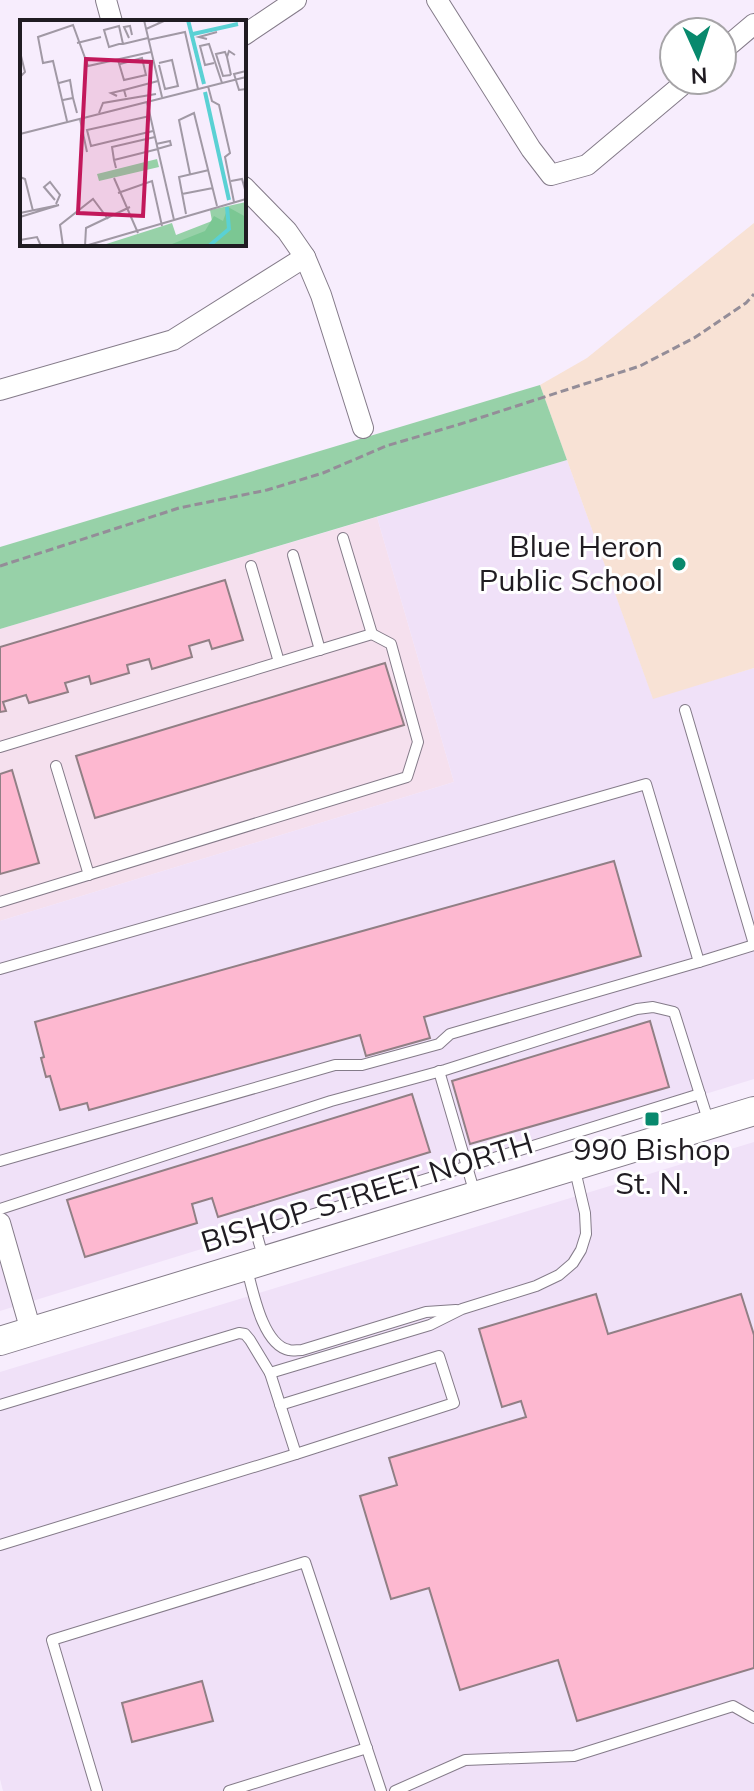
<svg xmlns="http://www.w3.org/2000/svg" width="754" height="1791" viewBox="0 0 754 1791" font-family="Mulish,sans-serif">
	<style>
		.commercial { fill: #f5e0ee }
		.built { fill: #f0e1f8 }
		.education { fill: #f8e2d5 }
		.green { fill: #97d1a8 }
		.building { fill: #fdb8d0; stroke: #917f85; stroke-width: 2 }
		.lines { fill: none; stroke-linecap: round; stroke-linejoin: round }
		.lane-casing { stroke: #847b89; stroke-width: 12 }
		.street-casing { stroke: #847b89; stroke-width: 22 }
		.secondary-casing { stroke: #847b89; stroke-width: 30 }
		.path { stroke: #948d98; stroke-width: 3; stroke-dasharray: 8 4; stroke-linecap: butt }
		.lane { stroke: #fff; stroke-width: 10 }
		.street { stroke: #fff; stroke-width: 20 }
		.secondary { stroke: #fff; stroke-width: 28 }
		.poi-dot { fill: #08896d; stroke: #fff; stroke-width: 3 }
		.labels { text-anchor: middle; stroke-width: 6; stroke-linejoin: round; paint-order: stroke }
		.poi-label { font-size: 30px; fill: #201c22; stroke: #fff; text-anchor: end }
		.street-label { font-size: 30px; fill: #201c22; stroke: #fff }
		.inset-river { fill: none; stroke: #5ad1d4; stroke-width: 4 }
		.inset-road { fill: none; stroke: #a199a5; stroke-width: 2 }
		.view { fill: #c2185b; fill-opacity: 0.15; stroke: #c2185b; stroke-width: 4 }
		.inset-edge { fill: none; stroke: #201c22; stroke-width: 4 }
	</style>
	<rect width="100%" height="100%" fill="#f7edfd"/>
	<polygon class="commercial" points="377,517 454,782 0,921 0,629"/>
	<g class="built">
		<polygon points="567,460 653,698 754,668 754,1079 0,1311 0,921 454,782 377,517"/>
		<polygon points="754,1142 754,1791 3,1791 0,1779 0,1372"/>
	</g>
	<polygon class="education" points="754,223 754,668 653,699 540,385 587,358"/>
	<polygon class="green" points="540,385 567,460 0,629 0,547"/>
	<g class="building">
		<polygon points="225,580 243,640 212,649 209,640 189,646 192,657 152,669 149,659 127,665 129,673 91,684 89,676 65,683 68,692 29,703 26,695 3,702 6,711 0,712 0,647"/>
		<polygon points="385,663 404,725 95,818 76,756"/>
		<polygon points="12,770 39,863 0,874 0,774"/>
		<polygon points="614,861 641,956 424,1017 430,1038 366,1056 360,1035 89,1110 87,1103 60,1110 50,1076 46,1077 41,1058 44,1057 35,1022"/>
		<polygon points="650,1021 669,1087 470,1144 452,1081"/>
		<polygon points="412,1094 430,1152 218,1217 212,1198 192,1204 197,1223 85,1257 67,1200"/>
		<polygon points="596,1294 608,1334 741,1294 754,1335 754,1668 577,1721 558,1660 460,1690 429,1588 391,1599 360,1496 397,1485 389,1458 526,1417 521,1401 502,1407 479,1329"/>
		<polygon points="202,1681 213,1721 132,1742 122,1703"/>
	</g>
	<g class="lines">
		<defs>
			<g id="lane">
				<polyline points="293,555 320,650"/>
				<polyline points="251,566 279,662"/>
				<polyline points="685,710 754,944"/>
				<polyline points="0,747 372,634 343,538"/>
				<polyline points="56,766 89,875"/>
				<polyline points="0,902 407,777 418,742 391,644 372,634"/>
				<polyline points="699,962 754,945"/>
				<polyline points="0,969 646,784 699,962 450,1034 439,1044 362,1065 335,1065 0,1161"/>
				<polyline points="439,1071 475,1194"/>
				<polyline points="0,1209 331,1101 445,1070 637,1009 653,1007 674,1012 709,1123"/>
				<polyline points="264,1260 256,1232 700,1094"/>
				<path d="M247,1269C253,1292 263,1345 289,1350C293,1351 297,1350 302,1350L426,1312L456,1310"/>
				<polyline points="270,1373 430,1325 462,1309 536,1286 559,1275 573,1263 581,1250 586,1234 585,1213 574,1166"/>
				<polyline points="0,1405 239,1333 245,1334 250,1340 270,1373 296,1454 454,1403 439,1356 280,1405"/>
				<polyline points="0,1545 296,1454"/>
				<polyline points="97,1791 52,1640 305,1562 381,1791"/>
				<polyline points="229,1791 367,1748"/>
				<polyline points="395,1791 465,1760 574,1756 733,1706 754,1718"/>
			</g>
			<g id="street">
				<polyline points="106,0 112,22"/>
				<polyline points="437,0 531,149 551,175 587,165 688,80"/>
				<polyline points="244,35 296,0"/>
				<polyline points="722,51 754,24"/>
				<polyline points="244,187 287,231 305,257 321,295 363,428"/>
				<polyline points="0,390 173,340 305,257"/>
				<polyline points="0,1223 31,1331"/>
			</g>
			<polyline id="secondary" points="0,1341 754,1111"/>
		</defs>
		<use href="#lane" class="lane-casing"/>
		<use href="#street" class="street-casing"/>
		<use href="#secondary" class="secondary-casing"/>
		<polyline class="path" points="0,566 179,508 267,490 323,473 386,446 467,422 640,366 694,338 746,303 754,294"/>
		<use href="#lane" class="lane"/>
		<use href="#street" class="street"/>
		<use href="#secondary" class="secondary"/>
	</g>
	<g class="poi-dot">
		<circle cx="679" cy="564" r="8"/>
		<rect x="644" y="1111" width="16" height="16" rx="4"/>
	</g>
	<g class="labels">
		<g class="poi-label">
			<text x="663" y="557">Blue Heron<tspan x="663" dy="34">Public School</tspan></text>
			<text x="652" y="1160" text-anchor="middle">990 Bishop<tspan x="652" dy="34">St. N.</tspan></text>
		</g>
		<g class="street-label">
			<text transform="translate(367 1193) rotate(-17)" y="10">BISHOP STREET NORTH</text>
		</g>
	</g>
	<g transform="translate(20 20)">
		<rect width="226" height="226" fill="#f7edfd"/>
		<path d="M137,139L139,147L79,161L77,154ZM226,182V226H80L152,203L156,215L192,201L190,190Z" fill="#97d1a8"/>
		<path d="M208,187L226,197V226H147L185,211L194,196L203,201Z" fill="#7bc793"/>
		<path class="inset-river" d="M168,0L184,64M173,14L218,4M185,72L209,180M189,226L209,209L207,187"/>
		<path class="inset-road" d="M124,0L142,77M126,9L142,2L131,0M109,18L104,7L110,6L112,15M187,19L179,17L197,12M128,20L165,12L178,69M57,23L81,17M103,24L99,6L84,10L89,27L99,24H103L128,18M0,32L5,52L0,57M207,37L205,32L196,34L203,56L211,55M98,40L104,60L126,55L122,38L100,44M139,43L152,40L158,66L145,69L139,45M194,43L185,45L180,26L189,24L202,63M226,51L214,54L219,70L226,69M211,55L207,37L209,31L215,35M39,63L50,60L53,78M188,66L192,81L199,85L210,133L205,137L214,182M104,70L138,61M97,76L91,73L104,70L106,77M43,80L53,78L57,93M127,82L154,200M79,93L83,83L136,74M130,96L67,110L71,126L133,111M60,99L67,132M47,101L33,41L23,43L18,17L53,5L68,46L131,32M0,114L226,57M136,124L150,121L151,125L137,129M94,140L92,127L135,117M96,148L94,140L138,129M170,154L159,100L174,93L197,186M0,157L5,159L13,191M94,158L118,213M211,161L222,159L226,173M98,173L132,161L142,206M162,174L193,168M35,180L24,167L30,162L40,175L36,184M0,193L39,185L0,197M166,194L159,157L189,150M0,220L17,217L21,226M43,226L40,205L73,179L88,199M65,226L226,179M65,226L66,208L110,187"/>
		<path class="view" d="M66,39L131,42L123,196L58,193Z"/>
		<rect width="226" height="226" class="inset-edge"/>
	</g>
	<g transform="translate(698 56) rotate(177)"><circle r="38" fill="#ffffff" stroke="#a6a4a7" stroke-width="2"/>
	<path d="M0-6L14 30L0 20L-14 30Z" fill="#08896d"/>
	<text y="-12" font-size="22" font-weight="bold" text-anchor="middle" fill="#201c22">N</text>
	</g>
</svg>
